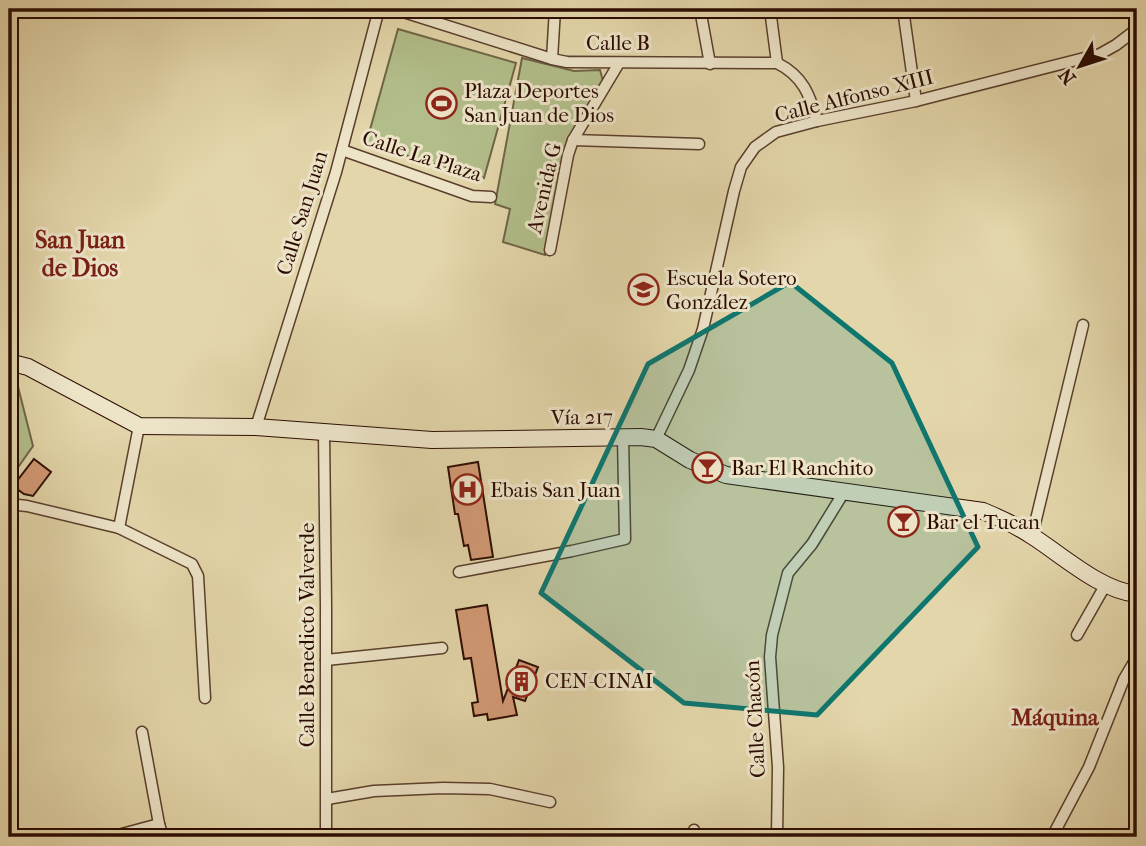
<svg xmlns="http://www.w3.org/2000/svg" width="1146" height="846" viewBox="0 0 1146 846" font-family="'IM FELL French Canon',serif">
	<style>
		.green { fill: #b2be8a; stroke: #6f6546; stroke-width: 2 }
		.building { fill: #d39a76; stroke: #2c0c02; stroke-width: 2 }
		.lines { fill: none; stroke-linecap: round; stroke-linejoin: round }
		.street-casing { stroke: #5a3e2c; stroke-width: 13 }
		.secondary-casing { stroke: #2c0c02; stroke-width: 18 }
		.street { stroke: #ede4c8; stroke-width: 10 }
		.secondary { stroke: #ede4c8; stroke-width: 16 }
		.marked { fill: #0f766e; fill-opacity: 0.2; stroke: #0f766e; stroke-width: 5; stroke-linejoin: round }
		.labels { text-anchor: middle; stroke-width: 6; stroke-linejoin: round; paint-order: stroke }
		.street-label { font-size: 21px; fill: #2c0c02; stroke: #ede4c8 }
		.poi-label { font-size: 21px; fill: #2c0c02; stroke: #ede4c8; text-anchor: start }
		.neighbourhood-label { font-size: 23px; font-weight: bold; fill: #7a1f14; stroke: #ede4c8 }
		.quarter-label { font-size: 24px; font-weight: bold; fill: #7a1f14; stroke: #ede4c8 }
	</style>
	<rect width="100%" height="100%" fill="#e3d6aa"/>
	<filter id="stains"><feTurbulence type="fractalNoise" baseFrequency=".00286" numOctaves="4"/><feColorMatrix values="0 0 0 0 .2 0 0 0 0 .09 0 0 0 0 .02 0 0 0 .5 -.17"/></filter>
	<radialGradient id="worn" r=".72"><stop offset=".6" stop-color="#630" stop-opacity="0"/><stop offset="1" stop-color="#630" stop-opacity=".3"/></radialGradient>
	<g class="green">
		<polygon points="398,29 516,63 484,178 366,144"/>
		<polygon points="522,58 574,71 600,70 603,81 561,167 545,255 503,242 510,209 495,204"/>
		<polygon points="9,371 14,371 33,446 9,480"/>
	</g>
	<g class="building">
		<polygon points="34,459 51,472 33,496 24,494 13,486"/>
		<polygon points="478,462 493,557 471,560 468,545 464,546 458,514 455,514 448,467"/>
		<polygon points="487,605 503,701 519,660 538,667 525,701 513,697 517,715 488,720 487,714 474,716 472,703 478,702 471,658 464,659 456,610"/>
	</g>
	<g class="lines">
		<defs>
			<g id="street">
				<path d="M394,9L552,59L567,62L777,63C803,76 810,95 817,121"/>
				<polyline points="700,9 710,64"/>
				<polyline points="770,9 777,63"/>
				<polyline points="903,9 916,101"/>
				<polyline points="552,59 555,9"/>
				<polyline points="573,140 699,144"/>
				<polyline points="342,150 472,196 491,197"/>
				<polyline points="550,250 568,155 573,140 619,63"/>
				<polyline points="256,427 336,172 379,9"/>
				<polyline points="324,432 326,605 326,837"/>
				<polyline points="656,439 689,370 703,329 734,191 741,167 755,147 776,132 817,121 916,101 1100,54 1116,45 1137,29"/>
				<polyline points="9,504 27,506 119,528 139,426"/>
				<polyline points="119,528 192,564 198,576 205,698"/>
				<polyline points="1032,536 1083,325"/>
				<polyline points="459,572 572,551 625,539 623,437"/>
				<polyline points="1077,635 1106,584"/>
				<polyline points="326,660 442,648"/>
				<polyline points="142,732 159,824 163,837"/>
				<polyline points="327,799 374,791 443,788 490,789 550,802"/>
				<polyline points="115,837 118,835 159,824"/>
				<polyline points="693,837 694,830"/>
				<polyline points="777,837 778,767 770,657 772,635 788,573 812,544 844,492"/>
				<polyline points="1052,837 1089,767 1124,679 1137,657"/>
			</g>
			<path id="secondary" d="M9,362L28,367L139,426L256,427L432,440L641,437L656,439L690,460L726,475L983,511C1000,518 1017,526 1032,536C1062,555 1101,591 1137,594"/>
		</defs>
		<use href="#street" class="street-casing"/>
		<use href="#secondary" class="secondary-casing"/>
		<use href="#street" class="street"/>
		<use href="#secondary" class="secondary"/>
	</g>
	<path class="marked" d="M790,282L892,363L978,547L817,715L684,703L541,593L648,364Z"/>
	<defs>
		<symbol id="stadium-ring" viewBox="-11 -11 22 22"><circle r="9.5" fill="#ede4c8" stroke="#8f2418" stroke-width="1.5"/><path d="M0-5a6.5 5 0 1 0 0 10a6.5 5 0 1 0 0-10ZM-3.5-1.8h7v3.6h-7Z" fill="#8f2418"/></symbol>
		<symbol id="school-ring" viewBox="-11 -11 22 22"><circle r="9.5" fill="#ede4c8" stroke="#8f2418" stroke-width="1.5"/><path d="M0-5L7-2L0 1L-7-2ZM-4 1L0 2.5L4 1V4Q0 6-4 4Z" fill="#8f2418"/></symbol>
		<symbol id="bar-ring" viewBox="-11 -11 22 22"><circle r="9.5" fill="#ede4c8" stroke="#8f2418" stroke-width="1.5"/><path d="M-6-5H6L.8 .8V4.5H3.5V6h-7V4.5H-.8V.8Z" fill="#8f2418"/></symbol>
		<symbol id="hospital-ring" viewBox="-11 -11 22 22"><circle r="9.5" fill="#ede4c8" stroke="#8f2418" stroke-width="1.5"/><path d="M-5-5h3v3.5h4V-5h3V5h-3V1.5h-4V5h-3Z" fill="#8f2418"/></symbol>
		<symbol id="building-ring" viewBox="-11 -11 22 22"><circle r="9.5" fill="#ede4c8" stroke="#8f2418" stroke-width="1.5"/><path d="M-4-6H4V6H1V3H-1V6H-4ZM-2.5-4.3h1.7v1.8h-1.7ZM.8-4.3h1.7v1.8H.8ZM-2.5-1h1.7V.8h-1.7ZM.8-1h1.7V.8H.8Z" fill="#8f2418"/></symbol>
	</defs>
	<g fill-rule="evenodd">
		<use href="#stadium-ring" x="424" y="86" width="35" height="35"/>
		<use href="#school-ring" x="626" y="272" width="35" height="35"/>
		<use href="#bar-ring" x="690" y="450" width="35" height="35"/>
		<use href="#hospital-ring" x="450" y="472" width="35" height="35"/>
		<use href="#bar-ring" x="886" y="504" width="35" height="35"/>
		<use href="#building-ring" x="504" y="664" width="35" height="35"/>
	</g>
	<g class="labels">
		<g class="street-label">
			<text x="618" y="50">Calle B</text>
			<text transform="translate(854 96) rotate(-14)" y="7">Calle Alfonso XIII</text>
			<text transform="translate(422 156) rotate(18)" y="7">Calle La Plaza</text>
			<text transform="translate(544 188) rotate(-77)" y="7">Avenida G</text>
			<text transform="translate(302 213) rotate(-73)" y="7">Calle San Juan</text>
			<text transform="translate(582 417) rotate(-1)" y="7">Vía 217</text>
			<text transform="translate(307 635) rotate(-90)" y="7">Calle Benedicto Valverde</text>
			<text transform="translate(755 719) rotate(-93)" y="7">Calle Chacón</text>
		</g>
		<g class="poi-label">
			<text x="464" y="98">Plaza Deportes<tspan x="464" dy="24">San Juan de Dios</tspan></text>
			<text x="666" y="285">Escuela Sotero<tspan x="666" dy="24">González</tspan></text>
			<text x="731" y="475">Bar El Ranchito</text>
			<text x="490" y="497">Ebais San Juan</text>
			<text x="926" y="529">Bar el Tucan</text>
			<text x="545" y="688">CEN-CINAI</text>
		</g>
		<g class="neighbourhood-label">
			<text x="1055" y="725">Máquina</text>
		</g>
		<g class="quarter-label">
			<text x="80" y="248">San Juan<tspan x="80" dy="28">de Dios</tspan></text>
		</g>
	</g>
	<rect width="1146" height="846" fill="none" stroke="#e3d6aa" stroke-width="35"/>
	<rect x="10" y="10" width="1125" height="825" fill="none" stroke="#2c0c02" stroke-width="3.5"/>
	<rect x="18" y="18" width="1111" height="811" fill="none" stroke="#2c0c02" stroke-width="2"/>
	<g transform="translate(1080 66) rotate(231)" stroke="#ede4c8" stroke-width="5" paint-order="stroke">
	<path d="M0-5L12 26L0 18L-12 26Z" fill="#2c0c02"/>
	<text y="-10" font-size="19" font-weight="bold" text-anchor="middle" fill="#2c0c02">N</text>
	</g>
	<rect width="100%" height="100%" filter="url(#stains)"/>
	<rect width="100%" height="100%" fill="url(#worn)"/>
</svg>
